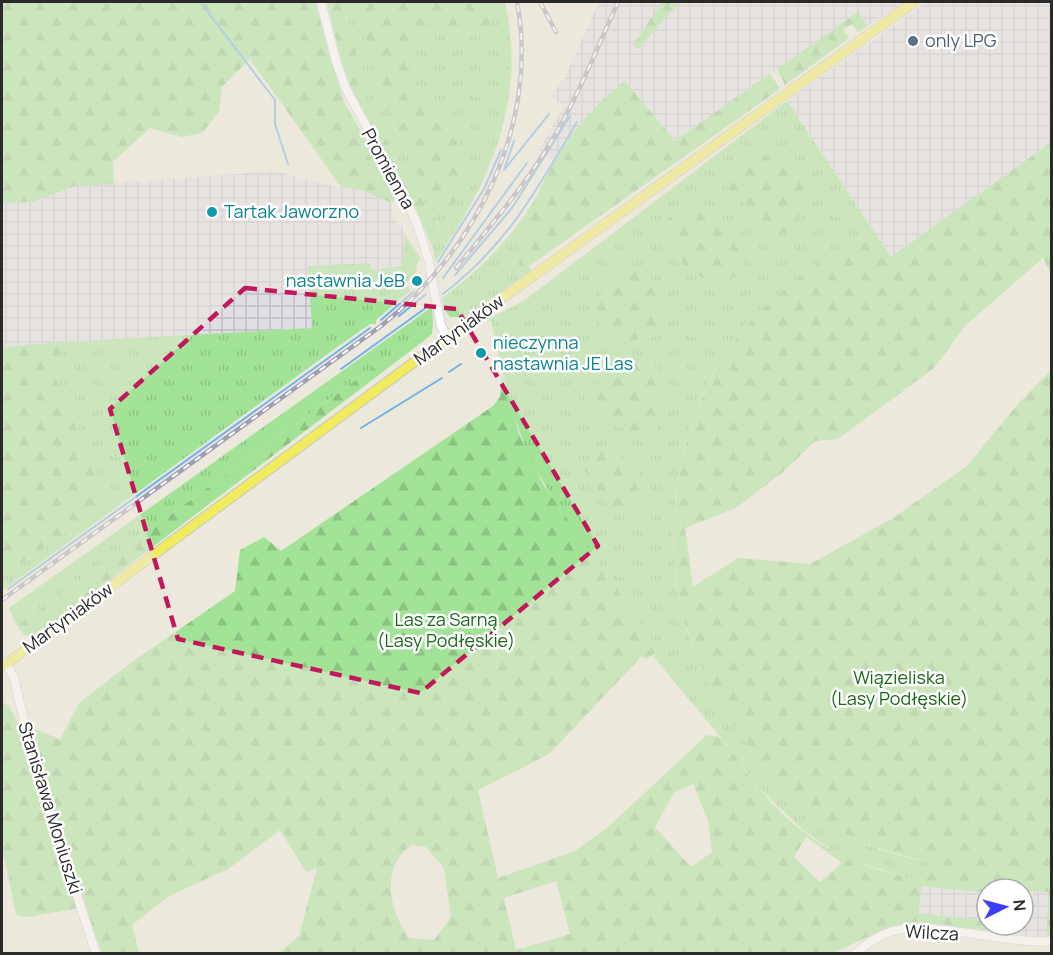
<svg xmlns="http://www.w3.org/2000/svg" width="1053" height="955" viewBox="0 0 1053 955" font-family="Manrope,sans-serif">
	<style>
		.industrial { fill: url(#industrial-grid) }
		.grass { fill: url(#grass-tufts); fill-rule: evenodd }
		.forest { fill: url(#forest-firs); fill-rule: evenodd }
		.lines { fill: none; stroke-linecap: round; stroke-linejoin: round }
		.stream { stroke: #6fb2ee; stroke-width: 2 }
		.minor-casing { stroke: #d1d1e3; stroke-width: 10 }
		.major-casing { stroke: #c8c8c8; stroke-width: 11 }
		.minor { stroke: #fff; stroke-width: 8 }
		.major { stroke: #f0ec5d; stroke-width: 9 }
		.rail-casing { stroke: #a09fb4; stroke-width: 4.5 }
		.rail { stroke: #fff; stroke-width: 2; stroke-dasharray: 7; stroke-linecap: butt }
		.marked { fill: none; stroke: #c2185b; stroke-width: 4.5; stroke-dasharray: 12 8; stroke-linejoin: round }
		.service-dot { fill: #5c6f8a; stroke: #fff; stroke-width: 2 }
		.culture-dot { fill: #0f9aa8; stroke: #fff; stroke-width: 2 }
		.labels { text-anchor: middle; stroke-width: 5; stroke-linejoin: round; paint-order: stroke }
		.service-label { font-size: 18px; fill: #4e5e75; stroke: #fff; text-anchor: start }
		.street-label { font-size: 18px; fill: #2a2a2a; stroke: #fff }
		.culture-label { font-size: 18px; fill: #0d838f; stroke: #fff; text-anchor: start }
		.park-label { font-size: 18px; fill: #1a671a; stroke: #fff }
	</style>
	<defs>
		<pattern id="industrial-grid" width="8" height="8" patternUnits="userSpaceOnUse" patternTransform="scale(1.5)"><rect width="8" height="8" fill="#e0dde5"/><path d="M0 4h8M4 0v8" fill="none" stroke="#c0bec5"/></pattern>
		<pattern id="grass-tufts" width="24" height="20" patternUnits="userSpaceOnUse" patternTransform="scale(1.5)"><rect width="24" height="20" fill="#a2e398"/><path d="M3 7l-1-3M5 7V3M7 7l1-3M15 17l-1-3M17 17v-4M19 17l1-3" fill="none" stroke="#8cc383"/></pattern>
		<pattern id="forest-firs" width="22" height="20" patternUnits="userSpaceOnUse" patternTransform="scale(1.5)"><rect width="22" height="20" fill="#a2e398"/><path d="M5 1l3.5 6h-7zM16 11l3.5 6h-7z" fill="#8cc383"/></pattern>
	</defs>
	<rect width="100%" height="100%" fill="#ece8dc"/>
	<g class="industrial">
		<polygon points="599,2 904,2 868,26 857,13 675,141 625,81 575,133 555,161 539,150 565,105 550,97 564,79"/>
		<polygon points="927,2 1051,2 1051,142 891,257 787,101"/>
		<polygon points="275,171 329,186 361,190 392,203 392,217 402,227 405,235 401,289 375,310 376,324 2,347 2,203 33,202 75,186"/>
		<polygon points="922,886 987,893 987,921 918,913"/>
		<polygon points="1033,891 1048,892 1047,938 1006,933 1007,925 1023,925 1023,897 1033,898"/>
	</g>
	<g class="grass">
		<path d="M344,2H356C374,85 396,149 449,217L466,181L459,144L416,83L414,30L489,33L490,2H505C527,100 490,183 435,262L433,249L442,231L395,156L367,98Z"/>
		<path d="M787,101L871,227C814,267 751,307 715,370C672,449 659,559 692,644C702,671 717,695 732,720C773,787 823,834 901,856C923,862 946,862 968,863L923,880L906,877L846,859L805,832L759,788L727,745L653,656L660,651L563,516L529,457L510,405L491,321H485L525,300ZM760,153L804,178L795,229ZM629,354L637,436L594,412L585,397Z"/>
		<path d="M538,194L516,275L529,266L532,272L467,317H450L444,309L442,298C480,270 514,236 538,194Z"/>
		<polygon points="405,235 421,258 416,265 417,271 405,285 411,290 376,320 376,324 370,324 333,350 3,590 2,576 107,505 53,372 64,342 312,328 308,266 370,263 371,270 402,266"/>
		<polygon points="432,307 433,324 17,626 9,608"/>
		<polygon points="2,847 19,857 19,882 28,917 16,915"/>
	</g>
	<g class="forest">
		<polygon points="2,2 315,2 344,102 397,195 392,203 361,190 341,187 250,59 222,87 219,112 202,133 182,137 150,128 113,162 114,184 75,186 33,202 2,203"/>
		<path d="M327,2H344L367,98L395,156L442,232L433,249C411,193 375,145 352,90C340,61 334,32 327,2Z"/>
		<path d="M356,2H490L489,33L414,30L416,83L459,144L466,181L449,217C398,152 373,82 356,2Z"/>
		<polygon points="662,2 680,2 638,49 633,45"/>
		<polygon points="858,12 868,26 858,32 852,24 843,30 849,38 785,85 777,69"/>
		<path d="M770,73L780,89L515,276C522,257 523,237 529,218C546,165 581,114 625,81L675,141Z"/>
		<path d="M1051,142V274L1043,258L965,326L934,368L838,439L815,441L783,472L736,508L685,528L693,587L738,558L810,564L893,518L967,466L1017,405L1051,370V937L1047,938L1048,892L987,889V893L922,886L918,913L987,921V925H1007L1006,933L914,922L865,938L832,954L279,953L299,936L317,868L306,872L280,830L228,869L169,896L132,925L139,953H102L85,907L28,917L19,882V857L2,847V702L9,706L19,725L43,732L60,740L79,703L132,662L235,591L240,550L264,537L281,551L493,406L500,397L502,375L519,433L543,484L660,651L646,659L642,656L549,754L478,790L498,878L575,851L608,827L707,735L720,737C735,753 745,772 759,788C803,842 855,869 923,880L928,861C834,843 779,798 730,718C715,693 701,668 691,641C659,552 673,443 720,362C755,303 817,265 871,227L891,257ZM693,784L708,821L712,852L691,867L655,827L674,793ZM806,837L842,863L820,882L794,857ZM411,845L426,847L444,868L451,917L434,940L409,938C389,910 380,868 411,845ZM556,881L570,934L516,950L504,898Z"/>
		<polygon points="760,153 804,178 796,229 775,235 725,185 741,159"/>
		<polygon points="706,205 722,228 747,243 739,274 719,284 685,270 664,222 682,206"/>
		<polygon points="645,272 664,309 658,336 619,343 600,330 595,301 614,274"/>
		<polygon points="433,324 432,334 426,339 66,613 34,636 24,635 17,626"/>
		<polygon points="64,342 53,372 108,505 2,576 2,347"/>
		<polygon points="629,353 651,362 665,377 657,433 637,436 594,412 585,397"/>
		<path d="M599,447C642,467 643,464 643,512L614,513L585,471Z"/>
	</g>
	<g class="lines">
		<g class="stream">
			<polyline points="200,2 275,100 275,124 288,164"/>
			<polyline points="514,141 504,170 549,114"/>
			<polyline points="438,262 484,189 501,150"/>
			<polyline points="455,275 512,208 570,116"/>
			<polyline points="443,278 527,163"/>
			<path d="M443,294C508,244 536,191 577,122"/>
			<polyline points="399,316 426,294"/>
			<polyline points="381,320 413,292"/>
			<polyline points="341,369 427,307"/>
			<polyline points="449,372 461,364"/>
			<polyline points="361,428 442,378"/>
			<polyline points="8,589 370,328"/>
		</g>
		<defs>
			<g id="minor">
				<polyline points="321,2 336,61 346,89 403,193 417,224 428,258 441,326 448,337"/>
				<polyline points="6,663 14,678 32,755 96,954"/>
				<path d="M855,954C866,945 877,936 890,932C929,919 1006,945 1052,941"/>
			</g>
			<polyline id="major" points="2,667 448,337 914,2"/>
		</defs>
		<use href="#minor" class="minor-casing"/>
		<use href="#major" class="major-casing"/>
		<use href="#minor" class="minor"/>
		<use href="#major" class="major"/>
		<defs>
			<g id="rail">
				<polyline points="540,2 556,32"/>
				<path d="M456,268C488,229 521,190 548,147C576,101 596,51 618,2"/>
				<path d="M2,600L381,326C476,251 540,123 517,2"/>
			</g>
		</defs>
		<use href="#rail" class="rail-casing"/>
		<use href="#rail" class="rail"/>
	</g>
	<path d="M0 0H1053V955H0ZM245,288L457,309L598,546L420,693L178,639L110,409Z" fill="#ece8dc" fill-opacity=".55" fill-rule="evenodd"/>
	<path class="marked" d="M245,288L457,309L598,546L420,693L178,639L110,409Z"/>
	<circle class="service-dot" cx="913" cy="41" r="6"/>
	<g class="culture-dot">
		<circle cx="212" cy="212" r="6"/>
		<circle cx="417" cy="281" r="6"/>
		<circle cx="481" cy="353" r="6"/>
	</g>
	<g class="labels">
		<g class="service-label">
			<text x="925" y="47">only LPG</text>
		</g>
		<g class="street-label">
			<text transform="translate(388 169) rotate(61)" y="6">Promienna</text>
			<text transform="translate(459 330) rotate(-36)" y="6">Martyniaków</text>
			<text transform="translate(68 618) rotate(-36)" y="6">Martyniaków</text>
			<text transform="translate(50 808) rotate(73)" y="6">Stanisława Moniuszki</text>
			<text transform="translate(932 933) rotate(3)" y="6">Wilcza</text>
		</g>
		<g class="culture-label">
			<text x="224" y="218">Tartak Jaworzno</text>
			<text x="405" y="287" text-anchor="end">nastawnia JeB</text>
			<text x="493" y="349">nieczynna<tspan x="493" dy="21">nastawnia JE Las</tspan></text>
		</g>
		<g class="park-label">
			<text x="446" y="626">Las za Sarną<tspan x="446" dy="21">(Lasy Podłęskie)</tspan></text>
			<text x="899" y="684">Wiązieliska<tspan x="899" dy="21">(Lasy Podłęskie)</tspan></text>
		</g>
	</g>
	<rect width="1053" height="955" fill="none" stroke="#2a2a2a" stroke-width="6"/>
	<g transform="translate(1005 907) rotate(84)"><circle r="28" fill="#ffffff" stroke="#aaaaaa" stroke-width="1.5"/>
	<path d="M0-4.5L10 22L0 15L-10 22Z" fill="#3f3cfa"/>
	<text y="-9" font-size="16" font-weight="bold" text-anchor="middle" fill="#2a2a2a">N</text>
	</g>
</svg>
